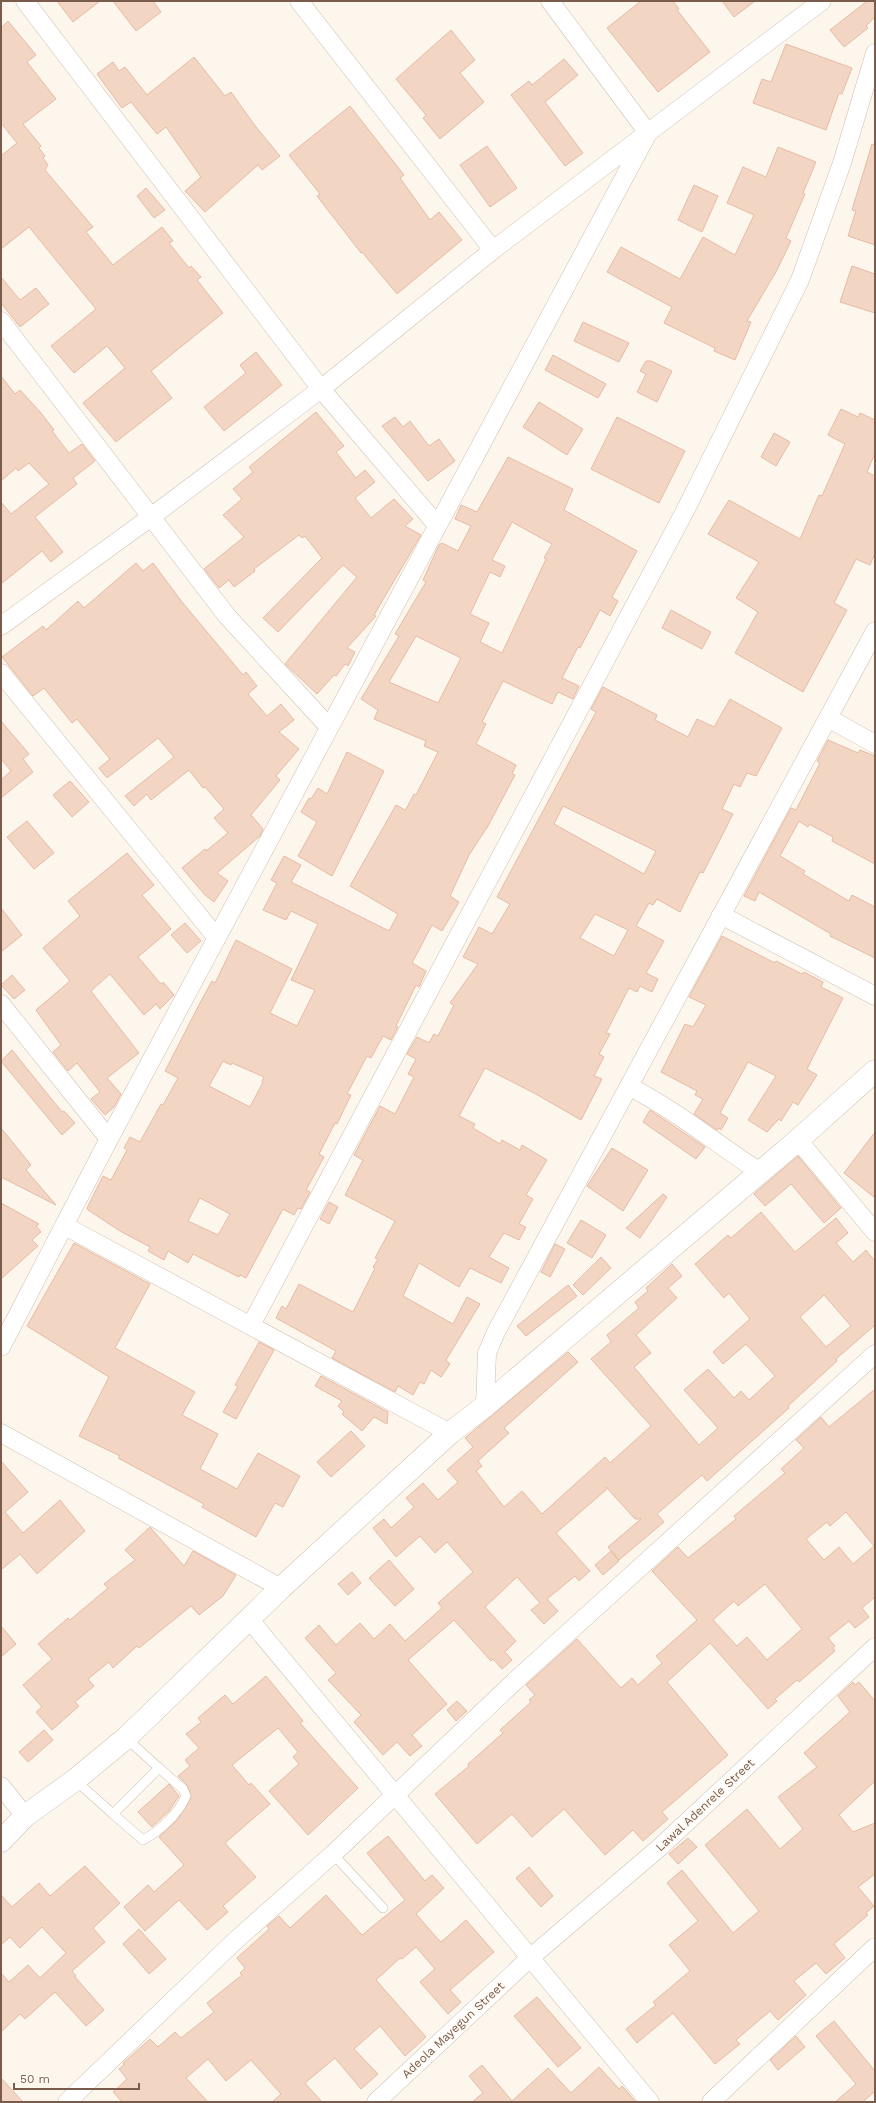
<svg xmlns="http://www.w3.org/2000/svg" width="876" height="2103" viewBox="0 0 876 2103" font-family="'Work Sans',sans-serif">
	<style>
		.building { fill: #f3d5c3; stroke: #e6bba3; fill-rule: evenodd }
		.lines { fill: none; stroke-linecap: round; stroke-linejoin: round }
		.service-casing { stroke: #d1beb0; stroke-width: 10 }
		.minor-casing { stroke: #d1beb0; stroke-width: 19 }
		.tertiary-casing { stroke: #d1beb0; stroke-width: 23 }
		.service { stroke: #fff; stroke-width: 9 }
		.minor { stroke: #fff; stroke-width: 18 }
		.tertiary { stroke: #fff; stroke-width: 22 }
		.labels { text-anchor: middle; stroke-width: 3; stroke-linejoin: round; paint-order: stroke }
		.street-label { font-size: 12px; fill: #7a5c4d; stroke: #fffaf3 }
	</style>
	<rect width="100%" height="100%" fill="#fdf6ec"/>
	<g class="building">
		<polygon points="57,1 100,1 73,22"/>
		<polygon points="113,1 153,1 161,12 136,31"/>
		<polygon points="641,1 673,1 679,9 677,10 710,52 658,92 607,28"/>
		<polygon points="722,1 755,1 734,17"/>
		<polygon points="867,1 875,1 875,17 866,26 868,28 844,47 830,30"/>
		<polygon points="8,21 36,55 27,62 56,99 23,124 41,146 39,148 45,156 43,158 48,165 45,170 93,227 86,232 113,265 162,227 173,241 169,243 189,268 191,266 201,277 197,280 223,313 151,371 172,398 116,442 83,403 125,368 107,346 74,373 51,346 96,309 29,227 1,249 1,156 17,143 1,123 1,28"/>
		<polygon points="451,30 475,60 460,73 484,102 440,139 423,118 426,115 396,79"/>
		<polygon points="786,44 852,68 842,94 839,93 826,130 753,103 762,79 771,82"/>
		<polygon points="194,57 225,96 231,92 256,127 280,156 262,170 258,165 205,212 185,191 201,177 166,127 157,134 131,102 122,108 97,74 113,62 119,71 125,67 147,95"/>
		<polygon points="564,59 578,75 545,102 583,153 565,166 511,95 529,81 532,85"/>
		<polygon points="350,106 404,175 400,178 430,220 439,212 462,240 397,294 362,252 361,253 317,196 320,194 289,155"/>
		<polygon points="872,144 875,145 875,245 848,236 856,211 852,210"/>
		<polygon points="487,146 517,188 490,207 460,165"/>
		<polygon points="778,147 816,162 803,193 805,194 786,238 791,241 777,270 747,321 751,322 735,360 714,351 715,348 664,323 672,307 607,272 621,247 680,279 703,237 735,255 754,215 727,203 743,167 766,177"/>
		<polygon points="694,185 718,196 702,232 678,220"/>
		<polygon points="146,188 165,210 154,218 137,196"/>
		<polygon points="852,266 875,274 875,313 840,302"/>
		<polygon points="1,277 20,300 36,288 49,304 20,327 1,303"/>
		<polygon points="583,322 629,343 619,362 574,341"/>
		<polygon points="256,352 282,385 224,431 204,407 246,373 240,365"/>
		<polygon points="553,355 606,384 598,398 545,370"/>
		<polygon points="646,361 651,361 672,371 657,402 637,392 646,374 640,371"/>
		<polygon points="1,376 15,394 20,390 41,413 54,430 52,431 69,453 82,444 95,461 73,478 77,484 35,517 63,552 51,562 42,551 1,584 1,502 11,514 49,484 29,463 18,471 16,468 1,481"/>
		<polygon points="539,402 583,429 567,455 523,427"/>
		<polygon points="841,409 858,417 860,413 875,420 875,453 867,472 875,476 875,553 870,565 856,559 834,603 847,610 803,692 735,653 758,612 736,598 759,562 708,534 729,500 800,539 819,495 822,496 845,444 828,435"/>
		<polygon points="316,412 344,446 336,452 356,478 365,470 375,482 355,498 371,518 394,499 413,519 405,526 421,535 374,615 376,616 347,648 355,652 348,666 345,664 336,676 334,675 317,694 285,664 357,577 343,565 278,632 263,618 322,558 305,536 302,538 299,535 254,569 255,571 234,587 229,580 219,588 204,569 244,537 223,515 242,499 233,489 253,472 249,467"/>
		<polygon points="395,417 403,427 410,421 429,446 439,439 455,461 428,481 382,426"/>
		<polygon points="617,417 685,451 659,503 591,469"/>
		<polygon points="774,433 790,442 776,466 761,457"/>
		<path d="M508,457L573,489L564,510L637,551L612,597L618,601L610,616L600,610L580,648L578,647L562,678L579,686L573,699L558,692L552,704L503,681L482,722L486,724L476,744L516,765L512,774L515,775L488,826L469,855L450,896L459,902L442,931L432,925L412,963L426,971L419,987L416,985L396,1026L398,1027L391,1040L383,1036L371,1058L367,1056L347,1094L351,1095L337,1124L335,1123L319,1154L324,1157L306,1190L310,1192L301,1209L298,1208L294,1215L283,1209L246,1278L240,1275L239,1277L193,1254L188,1263L168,1251L164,1260L148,1251L150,1247L120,1231L88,1210L87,1208L103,1176L111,1180L127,1150L124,1148L130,1137L140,1142L161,1104L163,1105L178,1078L165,1071L200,1003L212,981L215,983L236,940L292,969L270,1013L297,1026L315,990L291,980L318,924L291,911L286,920L263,910L277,883L271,880L284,856L301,865L291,882L389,931L398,914L350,886L396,805L405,810L406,809L414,794L416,795L438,752L424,746L426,741L374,719L378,710L361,699L399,636L395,634L426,582L423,580L439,545L442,543L458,551L471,526L455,519L461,505L477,512ZM512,522L552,544L544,558L546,559L502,653L480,642L489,623L470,614L490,572L500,577L505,566L492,560ZM416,636L461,658L438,703L389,682ZM223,1061L231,1065L232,1063L264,1077L262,1081L263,1082L250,1107L209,1086ZM200,1198L230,1214L218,1235L188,1221Z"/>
		<polygon points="136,563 143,571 153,563 182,602 243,675 246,672 257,686 248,694 267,716 281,704 294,720 279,732 299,749 276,776 280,780 251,815 263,829 260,836 217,873 228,881 214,902 205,895 182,868 205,849 206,851 228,833 214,818 224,809 205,787 203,788 189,770 151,800 147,794 134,806 125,796 174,757 158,738 107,778 99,768 110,759 77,719 72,723 44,688 33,696 2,657 43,626 46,630 78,601 84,608"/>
		<polygon points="671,610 711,632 702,649 662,628"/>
		<path d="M603,687L657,715L655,720L688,737L697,719L714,727L730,699L782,728L756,776L747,773L740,787L734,784L722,809L733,814L703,873L700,872L680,912L657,899L653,905L649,903L636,926L664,941L646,973L658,979L652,992L640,986L637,992L629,988L606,1033L610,1034L599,1054L604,1057L594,1076L602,1079L581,1120L534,1093L485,1068L459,1116L475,1124L473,1128L500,1144L502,1140L520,1150L522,1145L547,1160L526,1195L533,1199L519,1224L526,1227L519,1240L504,1233L489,1257L509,1268L501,1283L470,1268L459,1287L419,1263L403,1296L453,1324L467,1297L480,1304L446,1360L450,1364L441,1377L431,1370L424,1384L420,1382L413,1395L398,1386L395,1392L332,1358L336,1351L276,1318L282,1306L286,1309L299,1284L353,1312L375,1268L373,1267L378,1259L375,1258L395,1221L345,1195L363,1160L354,1155L380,1106L395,1114L414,1077L408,1074L416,1059L407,1054L417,1037L429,1043L434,1034L438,1036L454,1005L450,1003L478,964L463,957L479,927L492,934L510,904L497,897L596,712L591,709ZM563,806L656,851L644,874L554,824ZM595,914L628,930L614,956L580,938Z"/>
		<polygon points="1,721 29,754 23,759 33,772 1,798 1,780 11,771 1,759"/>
		<polygon points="828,740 858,753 860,750 875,756 875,864 832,841 833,837 809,824 808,827 799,821 780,856 805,871 803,874 849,901 852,895 875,907 875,958 830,936 831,934 759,892 755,901 744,896 791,808 796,810 820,763 817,761"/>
		<polygon points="347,752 384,771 332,876 298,856 317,822 301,812 309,798 311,799 318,788 327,794"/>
		<polygon points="70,781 89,802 72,817 53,795"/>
		<polygon points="27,821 54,853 34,869 7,837"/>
		<polygon points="127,853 154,885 142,895 171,929 138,957 161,984 163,982 174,995 160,1009 156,1004 144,1015 110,974 91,991 139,1053 107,1078 121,1094 114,1107 105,1115 91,1099 100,1092 77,1063 68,1071 53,1052 61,1045 36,1010 70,981 43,948 80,916 68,901"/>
		<polygon points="1,908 22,935 1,952"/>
		<polygon points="185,923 201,941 187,953 171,935"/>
		<polygon points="722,936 775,963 776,961 802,974 804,972 823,982 821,987 843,998 807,1069 817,1075 798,1105 793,1102 781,1121 779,1119 767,1132 748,1120 776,1076 748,1062 720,1113 728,1118 721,1130 719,1128 717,1130 694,1114 703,1099 695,1095 697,1091 661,1072 685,1024 693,1027 706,1005 689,997"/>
		<polygon points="12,975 25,990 14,999 1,985"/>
		<polygon points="12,1050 62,1112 64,1111 75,1123 62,1135 1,1061"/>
		<polygon points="650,1110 705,1147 696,1159 643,1122"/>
		<polygon points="1,1128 31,1165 26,1170 56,1205 1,1177"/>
		<polygon points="875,1132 875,1198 844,1173"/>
		<polygon points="612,1148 648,1170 623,1211 587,1186"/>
		<polygon points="798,1156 841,1208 824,1223 791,1184 765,1206 754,1194"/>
		<polygon points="663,1194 667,1197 640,1238 626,1228"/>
		<polygon points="329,1202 338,1207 329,1224 320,1219"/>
		<polygon points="1,1203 39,1224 36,1226 41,1232 32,1240 38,1246 1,1279"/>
		<path d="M761,1212L795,1252L836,1218L848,1233L836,1243L853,1262L866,1250L875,1261V1325L836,1359L837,1361L788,1406L789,1408L707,1481L702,1475L657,1514L664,1522L619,1560L608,1547L641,1519H635L606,1487V1490L556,1533L590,1571L579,1581L575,1576L547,1599L558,1611L544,1624L531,1610L540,1603L517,1577L485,1607L516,1641L505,1652L512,1660L502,1669L493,1659L491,1661L454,1620L408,1660L447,1704L412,1735L422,1746L410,1756L397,1742L383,1755L354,1722L361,1715L328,1680L336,1673L305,1638L319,1625L336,1645L360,1623L374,1639L390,1624L405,1641L442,1608L438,1603L473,1572L447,1542L435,1553L420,1536L396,1557L373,1528L384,1519L391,1528L414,1507L406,1498L423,1483L438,1500L458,1482L447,1470L473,1447L465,1438L568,1352L578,1362L504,1428L509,1433L478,1461L482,1466L476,1471L504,1507L522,1491L542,1514L605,1457L610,1463L651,1426L591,1359L611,1342L607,1335L639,1308L635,1302L648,1291L646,1288L672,1264L682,1276L668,1288L677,1298L636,1335L651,1353L634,1367L699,1445L718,1428L684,1390L708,1369L734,1398L741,1391L749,1400L775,1376L746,1344L723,1364L713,1352L750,1319L729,1293L724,1298L695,1264L728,1235L731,1238ZM824,1295L851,1326L826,1347L800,1317Z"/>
		<polygon points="581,1220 606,1235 592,1258 567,1243"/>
		<polygon points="74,1243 150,1284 115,1348 195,1392 182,1415 218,1434 200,1469 237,1489 258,1453 300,1476 283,1507 275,1503 256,1537 202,1507 204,1504 118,1458 120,1456 79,1436 109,1377 27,1326"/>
		<polygon points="555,1244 565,1249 550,1277 541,1272"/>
		<polygon points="601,1257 611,1268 583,1295 573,1285"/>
		<polygon points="568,1285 577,1296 526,1336 517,1326"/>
		<polygon points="259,1342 274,1350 236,1419 223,1412 238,1386 235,1385"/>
		<polygon points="321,1376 388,1412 387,1424 374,1417 362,1431 342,1414 344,1412 338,1406 342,1401 315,1386"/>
		<path d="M875,1389V1597L862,1608L869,1617L855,1628L849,1621L828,1638L835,1646L833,1648L835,1651L799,1682L797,1680L775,1699L777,1701L768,1709L710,1643L667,1682L728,1755L662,1812L668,1819L643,1841L633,1830L605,1855L564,1809L532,1837L512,1814L477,1844L435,1794L469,1766L468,1764L503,1733L500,1730L531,1702L529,1700L535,1695L526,1685L577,1639L621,1688L632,1678L638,1685L662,1663L656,1656L697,1620L652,1571L678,1547L688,1558L736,1519L734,1516L785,1473L781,1469L804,1448L796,1440L821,1417L829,1427ZM846,1512L874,1546L853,1564L839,1547L824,1560L806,1539L827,1522L830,1526ZM765,1584L802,1629L767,1660L747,1637L737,1646L713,1620L734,1601L738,1606Z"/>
		<polygon points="351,1431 365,1446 331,1477 317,1462"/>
		<polygon points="1,1461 28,1492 5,1512 23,1533 60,1500 85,1531 37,1574 20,1554 1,1570"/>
		<polygon points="150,1527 184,1566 193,1551 236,1575 223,1596 199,1615 191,1606 139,1648 137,1646 113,1668 109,1662 88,1679 94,1686 75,1702 79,1706 52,1730 36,1712 42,1707 23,1685 52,1659 38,1644 68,1618 70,1620 108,1588 104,1584 135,1560 125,1550"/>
		<polygon points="611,1551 619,1561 603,1575 595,1565"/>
		<polygon points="389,1560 414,1589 395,1606 369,1578"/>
		<polygon points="352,1572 361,1583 348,1595 338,1584"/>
		<polygon points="1,1626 16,1644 1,1657"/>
		<polygon points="266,1676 303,1721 300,1723 358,1788 308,1835 269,1791 299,1764 293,1757 298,1752 278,1728 232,1765 249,1785 251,1783 270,1804 225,1843 256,1877 223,1906 228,1912 207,1930 179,1900 145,1931 124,1907 148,1885 154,1892 184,1865 159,1837 178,1819 191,1798 188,1786 178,1776 190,1766 185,1760 199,1748 186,1734 201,1722 198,1718 225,1695 233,1704"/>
		<polygon points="853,1682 855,1685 859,1682 875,1701 875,1781 839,1815 853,1832 875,1823 875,1874 858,1887 874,1906 866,1913 868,1915 834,1944 845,1958 826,1974 816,1963 794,1981 806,1995 778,2020 770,2011 736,2040 740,2044 715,2064 673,2013 637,2043 626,2029 656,2005 653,2002 690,1971 669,1945 698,1921 667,1883 682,1870 733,1933 759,1911 705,1845 747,1809 780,1849 803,1829 778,1797 817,1767 804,1753 850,1712 838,1696"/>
		<polygon points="457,1701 467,1711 456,1721 447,1710"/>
		<polygon points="44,1730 53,1740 28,1762 19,1752"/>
		<polygon points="169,1784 179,1796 169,1811 152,1827 138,1812"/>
		<polygon points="388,1836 425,1881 432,1875 444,1888 416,1914 437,1938 441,1942 466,1920 494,1952 450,1990 461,2002 448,2014 420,1982 435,1969 416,1947 402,1959 400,1958 376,1980 426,2037 405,2056 380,2026 354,2049 378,2074 361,2089 335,2058 305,2083 322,2102 272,2102 281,2094 251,2060 226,2081 208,2059 186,2078 208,2102 122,2102 113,2092 127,2079 119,2069 124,2065 123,2063 150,2039 158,2047 175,2032 181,2038 214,2012 207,2003 242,1975 240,1973 245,1968 237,1958 269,1929 267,1926 279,1916 290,1928 326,1895 362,1935 405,1900 367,1853"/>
		<polygon points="688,1838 697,1847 678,1864 669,1854"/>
		<polygon points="85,1866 120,1903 93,1928 105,1942 72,1971 76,1976 75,1977 104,2010 86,2026 55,1992 25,2019 20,2014 1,2032 1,1973 9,1982 28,1965 40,1978 66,1953 42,1927 20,1948 10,1937 1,1945 1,1895 12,1907 39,1883 50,1896"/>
		<polygon points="529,1867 553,1896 541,1907 516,1878"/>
		<polygon points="139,1929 166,1959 149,1974 123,1944"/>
		<polygon points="537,1997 581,2048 558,2067 514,2016"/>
		<polygon points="834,2021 875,2071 875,2091 863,2102 835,2102 856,2084 816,2036"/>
		<polygon points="796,2036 805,2047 778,2070 770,2060"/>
		<polygon points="482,2065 512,2101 548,2068 571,2093 599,2067 619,2089 622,2086 636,2102 472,2102 483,2093 469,2076"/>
		<polygon points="1,2078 23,2102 1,2102"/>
	</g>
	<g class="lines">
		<defs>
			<g id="service">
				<polyline points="75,1780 113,1814 159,1768 126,1738"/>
				<path d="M113,1814L143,1840C160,1831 179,1813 186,1796L183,1789L159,1768"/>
				<polyline points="333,1854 383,1908"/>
			</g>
			<g id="minor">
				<polyline points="25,1 321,389 437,525"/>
				<polyline points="299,1 493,250"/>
				<polyline points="1,321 227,616 329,727"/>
				<polyline points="1,626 151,517 321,389 493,250 822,1"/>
				<polyline points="1,673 217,938"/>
				<polyline points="828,718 875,744"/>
				<polyline points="721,915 875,996"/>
				<polyline points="1,1004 109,1139"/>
				<path d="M630,1087C677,1111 715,1143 760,1172"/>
				<polyline points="798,1140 875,1232"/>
				<polyline points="65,1226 450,1433"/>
				<polyline points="251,1325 686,509 800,280 842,163 875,53"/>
				<polyline points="1,1347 109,1139 648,133 550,1"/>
				<polyline points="485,1406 487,1353 496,1332 875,631"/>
				<polyline points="1,1433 281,1588"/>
				<polyline points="249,1619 650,2102"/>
				<polyline points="1,1786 25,1816"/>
				<polyline points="67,2102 237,1939 333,1854 515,1681 875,1354"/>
				<polyline points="376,2102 531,1957 659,1848 875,1647"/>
				<polyline points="711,2102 875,1947"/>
			</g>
			<polyline id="tertiary" points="1,1841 25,1816 75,1780 126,1738 281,1588 450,1433 485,1406 798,1140 875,1071"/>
		</defs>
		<use href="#service" class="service-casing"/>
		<use href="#minor" class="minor-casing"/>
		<use href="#tertiary" class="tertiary-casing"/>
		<use href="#service" class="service"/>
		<use href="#minor" class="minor"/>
		<use href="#tertiary" class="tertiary"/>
	</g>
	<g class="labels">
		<g class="street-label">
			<text transform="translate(705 1805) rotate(-43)" y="4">Lawal Adenrele Street</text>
			<text transform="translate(453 2030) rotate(-43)" y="4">Adeola Mayegun Street</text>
		</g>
	</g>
	<rect width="876" height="2103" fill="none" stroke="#7a5c4d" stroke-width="4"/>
	<path d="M14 2083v6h125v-6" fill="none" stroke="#7a5c4d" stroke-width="2"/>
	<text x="20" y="2083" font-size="12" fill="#7a5c4d" stroke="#fffaf3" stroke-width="3" paint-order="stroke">50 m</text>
</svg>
